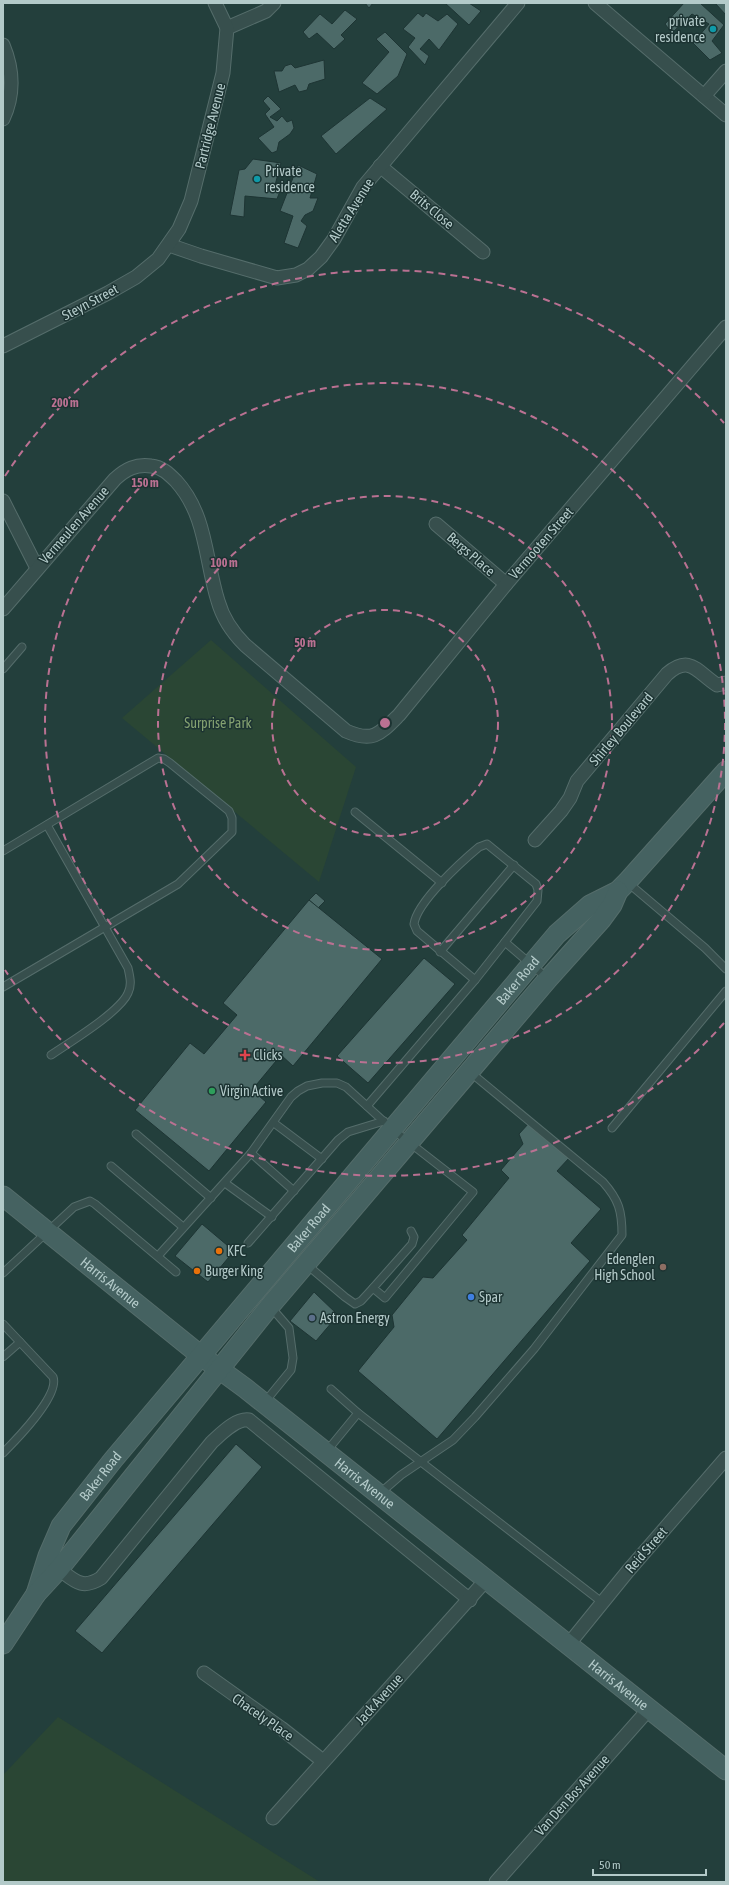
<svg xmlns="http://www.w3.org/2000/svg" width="729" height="1885" viewBox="0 0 729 1885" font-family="'Asap Condensed',sans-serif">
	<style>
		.green { fill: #2a4634 }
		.building { fill: #4c6a68; stroke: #1e3534 }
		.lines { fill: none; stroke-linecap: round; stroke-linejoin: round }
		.lane-casing { stroke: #556d6b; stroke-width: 9 }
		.street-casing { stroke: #556d6b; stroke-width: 15 }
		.secondary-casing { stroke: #556d6b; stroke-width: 21 }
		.lane { stroke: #374f4d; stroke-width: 7 }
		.street { stroke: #374f4d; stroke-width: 13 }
		.secondary { stroke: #456261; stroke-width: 19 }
		.ring { fill: none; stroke: #ba7192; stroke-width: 2; stroke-dasharray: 7 5 }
		.culture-dot { fill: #0f9aa8; stroke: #1c3332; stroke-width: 1.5 }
		.health-dot { fill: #e0444e; stroke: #1c3332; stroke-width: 1.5 }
		.leisure-dot { fill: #2e9e5b; stroke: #1c3332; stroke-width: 1.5 }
		.food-dot { fill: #e8710a; stroke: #1c3332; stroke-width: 1.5 }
		.education-dot { fill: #8d6e63; stroke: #1c3332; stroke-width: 1.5 }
		.shop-dot { fill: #3f7fe0; stroke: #1c3332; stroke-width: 1.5 }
		.service-dot { fill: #5c6f8a; stroke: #1c3332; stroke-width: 1.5 }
		.labels { text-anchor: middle; stroke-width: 3; stroke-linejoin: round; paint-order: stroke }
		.poi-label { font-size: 14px; fill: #b3cac9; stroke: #1c3332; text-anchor: start }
		.street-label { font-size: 14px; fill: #b3cac9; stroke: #1c3332 }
		.park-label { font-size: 14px; fill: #84a170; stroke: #1c3332 }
		.centre { fill: #ba7192; stroke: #1c3332; stroke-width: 2 }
		.ring-label { font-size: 12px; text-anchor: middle; font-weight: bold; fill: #ba7192; stroke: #1c3332; stroke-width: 3; stroke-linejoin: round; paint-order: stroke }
	</style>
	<rect width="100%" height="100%" fill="#233f3c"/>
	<g class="green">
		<polygon points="211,640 356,767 319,882 122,718"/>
		<polygon points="58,1717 320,1882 3,1882 3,1775"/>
	</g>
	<g class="building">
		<polygon points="365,3 373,3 369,8"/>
		<polygon points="445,3 469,3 481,11 469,25"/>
		<polygon points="684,3 700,3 724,25 712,41 722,53 710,60 693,43 709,24 692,14 672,33 665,24"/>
		<polygon points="715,3 726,3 726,15"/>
		<polygon points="345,10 357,19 341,35 345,39 334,49 317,33 309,39 303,32 320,14 332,24"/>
		<polygon points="418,13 423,17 426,13 438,21 447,14 458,24 439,50 429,39 420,49 429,56 425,65 408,47 415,38 403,29"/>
		<polygon points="385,32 407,54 398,76 377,94 362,83 389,52 376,39"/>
		<polygon points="324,60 325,79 309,84 307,90 299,92 295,85 279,92 274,71 282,71 285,66 291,64 295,68"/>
		<polygon points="268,96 281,109 270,117 277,121 282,116 287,122 292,120 294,128 290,134 279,142 277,151 272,153 258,138 274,127 265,114 270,109 263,101"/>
		<polygon points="370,98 387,109 336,154 321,136"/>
		<polygon points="253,159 281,163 274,189 280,191 277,199 245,196 244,217 230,215 239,170 245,169"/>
		<polygon points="298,165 317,174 310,198 318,198 313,211 305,215 301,221 307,226 298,248 284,243 293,216 280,211"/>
		<polygon points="316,893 325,901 318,908 309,900"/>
		<polygon points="309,900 382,959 293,1066 281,1055 252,1090 266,1102 209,1171 135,1110 190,1043 204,1054 237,1015 223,1003"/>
		<polygon points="424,958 455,984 368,1083 337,1056"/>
		<polygon points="529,1123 570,1157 557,1171 601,1209 571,1243 590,1261 437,1439 358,1371 394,1327 392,1315 423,1277 433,1278 467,1240 462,1235 509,1178 501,1170 523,1144 519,1134"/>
		<polygon points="202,1224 234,1251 208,1282 175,1256"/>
		<polygon points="314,1292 338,1315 316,1341 290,1321"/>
		<polygon points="236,1444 262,1467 102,1653 75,1631"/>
	</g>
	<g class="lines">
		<defs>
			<g id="lane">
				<polyline points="3,669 22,647"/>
				<polyline points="355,812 442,883"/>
				<path d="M47,825L128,968C130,977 132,985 128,993C120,1012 70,1042 51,1055"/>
				<polyline points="3,851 158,758 164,759 170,763 229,811 232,818 232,832 178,884 3,987"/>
				<polyline points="627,882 705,948 726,969"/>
				<polyline points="440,952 514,865"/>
				<path d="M475,980L417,931L414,924C417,902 461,862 479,847L487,844L536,884L538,890L537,901L505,942L548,979"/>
				<polyline points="367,1106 475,980 505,942"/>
				<polyline points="274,1123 322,1159"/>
				<polyline points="612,1128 726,991"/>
				<polyline points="136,1134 211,1198"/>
				<polyline points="251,1153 294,1191"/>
				<polyline points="111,1166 183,1227"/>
				<polyline points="225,1183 272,1217"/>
				<polyline points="248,1243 338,1140 348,1132 384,1121"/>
				<polyline points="158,1256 251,1153 291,1097 298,1091 307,1086 322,1083 337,1083 346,1087 392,1129 473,1192 385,1298 373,1288 412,1244 414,1237 411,1231"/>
				<polyline points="306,1264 345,1297 355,1304 361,1301 373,1288"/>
				<polyline points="3,1273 74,1207 90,1201 95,1204 176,1272"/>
				<polyline points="3,1324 20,1342"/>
				<path d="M3,1357L20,1342L53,1377C60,1395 16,1440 3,1453"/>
				<polyline points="264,1403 291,1370 293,1358 289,1328 270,1306"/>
				<polyline points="358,1413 603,1603"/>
				<polyline points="326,1452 358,1413 331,1389"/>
				<path d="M379,1494L401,1475L453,1440L475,1417L534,1349L622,1235C622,1211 619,1200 603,1182L470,1072"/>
			</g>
			<g id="street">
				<polyline points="595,3 726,115"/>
				<polyline points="227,28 266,11 274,3"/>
				<path d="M3,45C13,69 14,95 3,119"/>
				<polyline points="704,96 726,71"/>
				<polyline points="380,166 483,252"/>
				<polyline points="169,245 201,256 277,278 296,275 308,269 321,257 334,239 363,187 518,3"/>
				<polyline points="3,346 108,293 136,277 158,259 179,229 191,201 223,73 227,28 215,3"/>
				<polyline points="3,501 37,568"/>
				<polyline points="436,524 506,584"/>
				<path d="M3,609L115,479C126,469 136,464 151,466C162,467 169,474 176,481C207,515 205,560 218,601C223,619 232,632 245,645L346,731C373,743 380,734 399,715L506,584L726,327"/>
				<path d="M535,840L561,811L570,798L577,781L667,674C690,654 697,672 717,685L726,683"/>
				<path d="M59,1569C75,1581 82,1590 101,1578L212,1442C221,1434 236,1418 249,1420L470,1600"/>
				<polyline points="568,1645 628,1571 726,1458"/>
				<polyline points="204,1673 281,1728 323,1761"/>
				<polyline points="273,1818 486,1580"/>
				<polyline points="496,1882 649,1709"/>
			</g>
			<g id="secondary">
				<path id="s1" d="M3,1196L200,1355L245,1388L726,1770"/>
				<path id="s2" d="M36,1594L48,1556L61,1526L113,1460L557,934L590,905L618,891L627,882L726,771"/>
				<polyline points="3,1644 36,1594 59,1569 270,1306 548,979 601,920 612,905 618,891"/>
			</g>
		</defs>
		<use href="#lane" class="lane-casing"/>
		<use href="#street" class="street-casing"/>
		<use href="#secondary" class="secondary-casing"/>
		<use href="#lane" class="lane"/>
		<use href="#street" class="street"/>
		<use href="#secondary" class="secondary"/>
	</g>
	<g class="ring">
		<circle cx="385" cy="723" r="113"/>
		<circle cx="385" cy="723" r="227"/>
		<circle cx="385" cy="723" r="340"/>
		<path d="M724 1023A453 453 0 0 1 5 970M5 476A453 453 0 0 1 724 423"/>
	</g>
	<g class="culture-dot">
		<circle cx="713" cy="29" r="4"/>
		<circle cx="257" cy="179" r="4"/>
	</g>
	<path class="health-dot" d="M243 1049h4v4h4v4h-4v4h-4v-4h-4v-4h4z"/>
	<circle class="leisure-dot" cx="212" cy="1091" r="4"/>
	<g class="food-dot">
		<circle cx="219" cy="1251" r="4"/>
		<circle cx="197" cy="1271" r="4"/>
	</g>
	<circle class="education-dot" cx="663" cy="1267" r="4"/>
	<circle class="shop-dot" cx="471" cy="1297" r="4"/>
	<circle class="service-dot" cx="312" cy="1318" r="4"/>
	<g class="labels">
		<g class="poi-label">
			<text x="705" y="26" text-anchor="end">private<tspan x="705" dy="16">residence</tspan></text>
			<text x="265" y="176">Private<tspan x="265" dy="16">residence</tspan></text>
			<text x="253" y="1060">Clicks</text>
			<text x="220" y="1096">Virgin Active</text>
			<text x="227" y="1256">KFC</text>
			<text x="655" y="1264" text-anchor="end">Edenglen<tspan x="655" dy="16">High School</tspan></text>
			<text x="205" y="1276">Burger King</text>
			<text x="479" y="1302">Spar</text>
			<text x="320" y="1323">Astron Energy</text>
		</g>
		<g class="street-label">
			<text transform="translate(210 126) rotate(-76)" y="5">Partridge Avenue</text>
			<text transform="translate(432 209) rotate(40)" y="5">Brits Close</text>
			<text transform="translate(351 210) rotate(-58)" y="5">Aletta Avenue</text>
			<text transform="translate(90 302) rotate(-28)" y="5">Steyn Street</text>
			<text transform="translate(74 525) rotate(-49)" y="5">Vermeulen Avenue</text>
			<text transform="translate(541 543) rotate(-49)" y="5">Vermooten Street</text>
			<text transform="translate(471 554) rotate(41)" y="5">Bergs Place</text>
			<text transform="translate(621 729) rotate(-50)" y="5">Shirley Boulevard</text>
			<text dy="5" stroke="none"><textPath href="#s2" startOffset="784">Baker Road</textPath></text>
			<text dy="5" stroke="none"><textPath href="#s2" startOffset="460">Baker Road</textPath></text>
			<text dy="5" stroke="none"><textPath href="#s1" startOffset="138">Harris Avenue</textPath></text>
			<text dy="5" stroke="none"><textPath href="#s2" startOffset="136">Baker Road</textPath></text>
			<text dy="5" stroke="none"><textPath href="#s1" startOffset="462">Harris Avenue</textPath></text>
			<text transform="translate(646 1550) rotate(-49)" y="5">Reid Street</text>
			<text dy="5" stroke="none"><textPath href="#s1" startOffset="786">Harris Avenue</textPath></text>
			<text transform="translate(379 1699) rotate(-48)" y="5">Jack Avenue</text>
			<text transform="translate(263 1717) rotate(35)" y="5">Chacely Place</text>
			<text transform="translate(572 1795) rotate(-48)" y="5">Van Den Bos Avenue</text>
		</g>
		<g class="park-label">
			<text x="218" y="728">Surprise Park</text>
		</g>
	</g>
	<circle cx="385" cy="723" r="6" class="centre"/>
	<g class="ring-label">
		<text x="65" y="407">200 m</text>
		<text x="145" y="487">150 m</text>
		<text x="224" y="567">100 m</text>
		<text x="305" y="647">50 m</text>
	</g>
	<rect width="729" height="1885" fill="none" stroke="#b3cac9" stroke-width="8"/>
	<path d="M593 1869v6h113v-6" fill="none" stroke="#b3cac9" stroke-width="2"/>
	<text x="599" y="1869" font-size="12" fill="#b3cac9" stroke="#1c3332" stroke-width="3" paint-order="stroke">50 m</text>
</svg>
